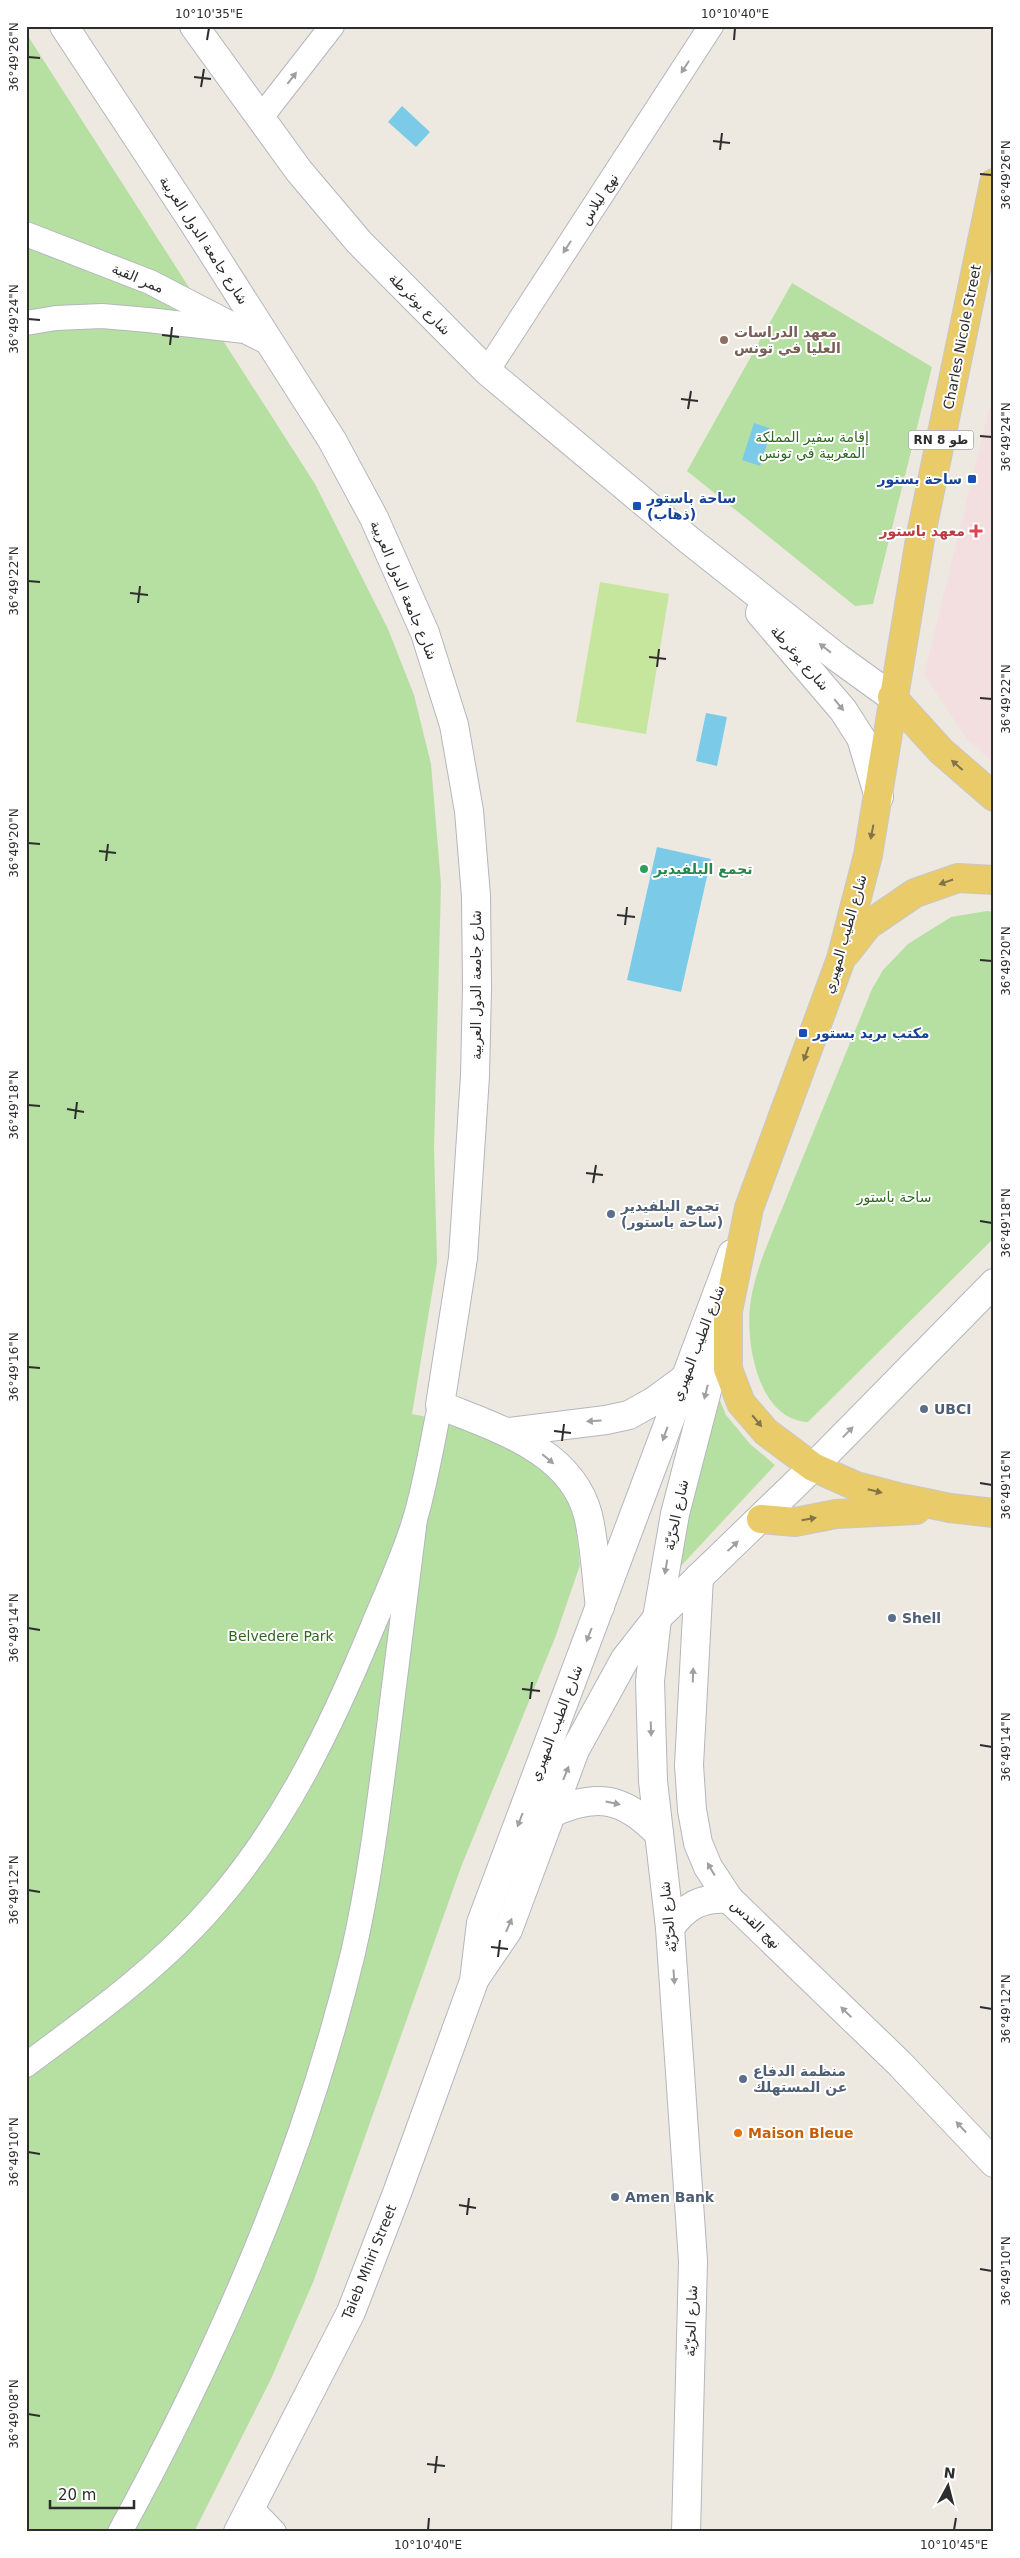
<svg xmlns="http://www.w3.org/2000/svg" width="1020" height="2558" viewBox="0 0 1020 2558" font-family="'DejaVu Sans',Vazirmatn,sans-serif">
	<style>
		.medical { fill: #f3dfe0 }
		.green { fill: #b6e0a1 }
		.pitch { fill: #c7e69d }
		.water { fill: #7bcbe8 }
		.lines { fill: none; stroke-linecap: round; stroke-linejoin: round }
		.minor-casing { stroke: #b4b6bf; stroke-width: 26 }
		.tertiary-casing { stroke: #b4b6bf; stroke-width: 30 }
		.secondary-casing { stroke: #b4b6bf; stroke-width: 30 }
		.primary-casing { stroke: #c8c8c8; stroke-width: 30 }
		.minor { stroke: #fff; stroke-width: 24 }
		.tertiary { stroke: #fff; stroke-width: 28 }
		.secondary { stroke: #fff; stroke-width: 28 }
		.primary { stroke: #e9cb6a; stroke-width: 28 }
		.oneway { fill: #a0a0a0 }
		.oneway2 { fill: #827448 }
		.ticks { fill: none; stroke: #2d2d2d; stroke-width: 2 }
		.education-dot { fill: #8d6e63; stroke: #fff; stroke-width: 2 }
		.transit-dot { fill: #1a4fb4; stroke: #fff; stroke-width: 2 }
		.health-dot { fill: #e0444e; stroke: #fff; stroke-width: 2 }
		.leisure-dot { fill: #2e9e5b; stroke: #fff; stroke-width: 2 }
		.service-dot { fill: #5c6f8a; stroke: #fff; stroke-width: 2 }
		.food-dot { fill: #e8710a; stroke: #fff; stroke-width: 2 }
		.labels { text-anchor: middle; stroke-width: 4; stroke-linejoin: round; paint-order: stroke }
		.shield { fill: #fff; stroke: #6c6c6c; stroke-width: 1 }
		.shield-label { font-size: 12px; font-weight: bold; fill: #2d2d2d }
		.street-label { font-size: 14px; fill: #2d2d2d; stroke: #fff }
		.education-label { font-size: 14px; font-weight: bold; fill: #785e54; stroke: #fff; text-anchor: start }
		.park-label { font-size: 14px; fill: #2e6720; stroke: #fff }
		.transit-label { font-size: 14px; font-weight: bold; fill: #164399; stroke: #fff; text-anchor: start }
		.health-label { font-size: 14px; font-weight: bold; fill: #be3a42; stroke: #fff; text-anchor: end }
		.leisure-label { font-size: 14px; font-weight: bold; fill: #27864d; stroke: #fff; text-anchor: start }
		.service-label { font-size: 14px; font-weight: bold; fill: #4e5e75; stroke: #fff; text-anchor: start }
		.food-label { font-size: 14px; font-weight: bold; fill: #c56008; stroke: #fff; text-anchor: start }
		.neatline { fill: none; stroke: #2d2d2d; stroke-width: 2 }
		.ticks-label { font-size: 12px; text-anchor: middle; fill: #2d2d2d }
	</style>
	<rect width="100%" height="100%" fill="#ede8e0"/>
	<polygon class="medical" points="994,389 994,763 967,739 924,674"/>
	<g class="green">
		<polygon points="26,33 315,484 388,629 414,695 431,764 441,884 434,1149 437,1263 412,1414 512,1434 541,1457 574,1508 580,1565 555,1638 461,1867 314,2280 271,2379 194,2532 26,2532"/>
		<polygon points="792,283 932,367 873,604 855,606 687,471"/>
		<path d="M987,911L994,912V1238L808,1422C757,1420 744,1339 751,1299C757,1263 777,1223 790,1189C817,1122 845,1056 872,989L883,970L908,944L951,917Z"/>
		<polygon points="714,1386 726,1415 750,1444 775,1465 680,1567 686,1512"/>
	</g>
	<polygon class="pitch" points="600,582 669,594 646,734 576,722"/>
	<g class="water">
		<polygon points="402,106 430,132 416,147 388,122"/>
		<polygon points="754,423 772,429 760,466 742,460"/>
		<polygon points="706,713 727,717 717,766 696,761"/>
		<polygon points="657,847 711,859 681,992 627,980"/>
	</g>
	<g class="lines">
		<defs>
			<g id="minor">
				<polyline points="262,116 332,26"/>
				<polyline points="26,234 150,282 233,325"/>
				<polyline points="26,323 56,318 102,316 148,320 245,331 271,344"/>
				<polyline points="487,371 711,26"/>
				<path d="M26,2065C92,2016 159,1968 213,1906C285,1824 331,1727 372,1628C387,1592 404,1556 415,1519C426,1482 432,1443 440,1405"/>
				<polyline points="251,2508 274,2532"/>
				<path d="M120,2532C220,2349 304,2157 353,1953C369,1884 378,1812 387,1742C396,1668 406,1594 415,1519"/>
			</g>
			<g id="tertiary">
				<path d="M64,26L195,225L332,440L374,518L425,633L454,725L469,811L476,896L477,988L475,1076L463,1258L440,1405C495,1428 571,1449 588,1515C595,1544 596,1577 600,1607"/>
				<polyline points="508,1432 606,1420 629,1415 654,1401 684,1379"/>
			</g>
			<g id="secondary">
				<polyline points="194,26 299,171 359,242 487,371 689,540 838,658 892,697"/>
				<polyline points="760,613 843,710 861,738 879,797"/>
				<polyline points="699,1577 689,1765 692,1810 698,1843 708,1867 729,1899 899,2063 994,2163"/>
				<path d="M550,1814C596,1792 624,1797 659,1834"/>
				<path d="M670,1928C685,1906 702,1897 729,1899"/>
				<polyline points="476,1977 508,1930 575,1750 625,1659 657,1618 813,1467 994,1283"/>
				<polyline points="238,2532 351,2312 397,2193 474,1981 481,1923 732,1254"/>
				<polyline points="686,2532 693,2261 670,1928 653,1781 650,1681 657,1618 675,1514 724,1325"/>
			</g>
			<g id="primary">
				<polyline points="994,183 920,539 868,855 841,959 749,1208 728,1311 728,1369 741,1403 766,1432 813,1467 856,1486 902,1498 950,1508 994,1513"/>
				<polyline points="892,697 941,751 994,797"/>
				<polyline points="846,953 868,925 915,893 958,878 994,880"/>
				<polyline points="761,1519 795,1522 836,1514 916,1510"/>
			</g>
		</defs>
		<use href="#minor" class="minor-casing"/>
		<use href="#tertiary" class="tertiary-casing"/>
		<use href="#secondary" class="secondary-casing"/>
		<use href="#primary" class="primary-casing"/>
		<use href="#minor" class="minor"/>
		<use href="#tertiary" class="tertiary"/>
		<use href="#secondary" class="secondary"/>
		<use href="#primary" class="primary"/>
	</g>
	<defs><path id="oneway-solid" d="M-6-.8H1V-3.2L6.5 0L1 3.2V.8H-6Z" transform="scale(1.25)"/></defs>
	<g class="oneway">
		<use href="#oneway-solid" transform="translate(685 67) rotate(123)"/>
		<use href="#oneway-solid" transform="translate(292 78) rotate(-52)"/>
		<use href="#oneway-solid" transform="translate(567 247) rotate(123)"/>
		<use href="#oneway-solid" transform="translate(825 648) rotate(-142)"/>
		<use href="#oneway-solid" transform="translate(839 705) rotate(51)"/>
		<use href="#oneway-solid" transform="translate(706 1392) rotate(104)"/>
		<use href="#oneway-solid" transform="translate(594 1421) rotate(176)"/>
		<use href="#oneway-solid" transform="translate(848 1432) rotate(-46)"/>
		<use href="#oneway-solid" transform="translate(665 1434) rotate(110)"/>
		<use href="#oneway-solid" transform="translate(548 1459) rotate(40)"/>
		<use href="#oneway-solid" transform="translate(733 1546) rotate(-43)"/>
		<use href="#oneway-solid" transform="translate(666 1567) rotate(100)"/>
		<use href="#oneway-solid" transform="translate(589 1635) rotate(111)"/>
		<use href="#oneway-solid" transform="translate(693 1675) rotate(-88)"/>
		<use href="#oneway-solid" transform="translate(651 1729) rotate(88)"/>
		<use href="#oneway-solid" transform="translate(566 1773) rotate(-68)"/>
		<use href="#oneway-solid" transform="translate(613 1803) rotate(12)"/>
		<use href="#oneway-solid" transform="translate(520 1820) rotate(111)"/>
		<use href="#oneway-solid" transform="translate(711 1869) rotate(-120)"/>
		<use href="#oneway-solid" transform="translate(509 1925) rotate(-67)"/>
		<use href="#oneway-solid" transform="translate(674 1977) rotate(86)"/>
		<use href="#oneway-solid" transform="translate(846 2012) rotate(-136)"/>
		<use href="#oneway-solid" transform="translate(961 2127) rotate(-133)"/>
	</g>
	<g class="oneway2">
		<use href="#oneway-solid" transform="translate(957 765) rotate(-139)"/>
		<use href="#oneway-solid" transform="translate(872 832) rotate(101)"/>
		<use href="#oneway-solid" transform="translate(946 882) rotate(161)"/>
		<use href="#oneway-solid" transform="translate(806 1054) rotate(110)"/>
		<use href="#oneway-solid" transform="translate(757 1421) rotate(50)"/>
		<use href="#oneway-solid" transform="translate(875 1491) rotate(14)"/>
		<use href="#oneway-solid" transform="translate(809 1519) rotate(-10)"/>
	</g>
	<path class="ticks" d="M207,40L209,28M734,40L735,28M28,57L40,58M194,77L211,79M201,87L204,69M713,141L730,143M720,150L722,133M980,174L992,175M28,319L40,320M162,335L179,337M170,345L172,327M681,399L698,401M688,409L691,391M980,436L992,437M28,581L40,582M130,593L148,595M138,603L140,586M649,657L666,659M657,667L659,649M980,698L992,699M28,843L40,844M99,851L116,853M106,861L108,844M617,915L635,917M625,925L627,907M980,960L992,961M28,1105L40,1106M67,1109L84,1112M75,1119L77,1102M586,1173L603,1175M593,1183L596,1165M980,1221L992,1223M28,1367L40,1368M554,1431L571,1433M562,1441L564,1424M980,1483L992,1485M28,1628L40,1630M522,1689L540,1691M530,1699L532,1682M980,1745L992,1747M28,1890L40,1892M491,1947L508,1949M498,1957L500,1940M980,2007L992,2009M28,2152L40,2154M459,2205L476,2208M467,2215L469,2198M980,2269L992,2271M28,2414L40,2416M427,2464L445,2466M435,2473L437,2456M428,2530L429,2518M954,2530L956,2518"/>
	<circle class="education-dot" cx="724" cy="340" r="5"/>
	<g class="transit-dot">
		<rect x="967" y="474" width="10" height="10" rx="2.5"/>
		<rect x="632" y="501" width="10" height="10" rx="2.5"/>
		<rect x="798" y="1028" width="10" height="10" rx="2.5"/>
	</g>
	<path class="health-dot" d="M973.5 523.5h5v5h5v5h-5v5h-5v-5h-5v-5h5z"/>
	<circle class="leisure-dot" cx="644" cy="869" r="5"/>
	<g class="service-dot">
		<circle cx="611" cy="1214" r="5"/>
		<circle cx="924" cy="1409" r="5"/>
		<circle cx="892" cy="1618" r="5"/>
		<circle cx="743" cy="2079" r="5"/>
		<circle cx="615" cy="2197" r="5"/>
	</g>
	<circle class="food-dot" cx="738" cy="2133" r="5"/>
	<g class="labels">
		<rect class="shield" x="908.5" y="430.5" width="65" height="19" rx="4"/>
		<g class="shield-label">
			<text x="941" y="444">RN 8 طو</text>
		</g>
		<g class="street-label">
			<text transform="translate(599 199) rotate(-57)" y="5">نهج ليلاس</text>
			<text transform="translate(204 240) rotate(57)" y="5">شارع جامعة الدول العربية</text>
			<text transform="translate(138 278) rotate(23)" y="5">ممر القبة</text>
			<text transform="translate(420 304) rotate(45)" y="5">شارع يوغرطة</text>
			<text transform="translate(962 337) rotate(-79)" y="5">Charles Nicole Street</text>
			<text transform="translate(404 590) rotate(67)" y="5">شارع جامعة الدول العربية</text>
			<text transform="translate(800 658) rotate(49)" y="5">شارع يوغرطة</text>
			<text transform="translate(845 934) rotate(-74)" y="5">شارع الطيب المهيري</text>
			<text transform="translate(476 985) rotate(-90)" y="5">شارع جامعة الدول العربية</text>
			<text transform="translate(698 1343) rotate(-69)" y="5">شارع الطيب المهيري</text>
			<text transform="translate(676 1515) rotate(-78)" y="5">شارع الحرّيّة</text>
			<text transform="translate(556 1723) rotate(-69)" y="5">شارع الطيب المهيري</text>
			<text transform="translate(668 1917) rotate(-96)" y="5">شارع الحرّيّة</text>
			<text transform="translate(756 1924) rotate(44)" y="5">نهج القدس</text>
			<text transform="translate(369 2262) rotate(-68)" y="5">Taieb Mhiri Street</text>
			<text transform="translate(691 2321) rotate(-88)" y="5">شارع الحرّيّة</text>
		</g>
		<g class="education-label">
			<text x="734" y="337">معهد الدراسات<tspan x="734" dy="16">العليا في تونس</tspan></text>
		</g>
		<g class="park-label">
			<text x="812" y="442">إقامة سفير المملكة<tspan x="812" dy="16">المغربية في تونس</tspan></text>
			<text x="894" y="1202">ساحة باستور</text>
			<text x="281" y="1641">Belvedere Park</text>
		</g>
		<g class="transit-label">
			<text x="962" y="484" text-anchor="end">ساحة بستور</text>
			<text x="647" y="503">ساحة باستور<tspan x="647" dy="16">(ذهاب)</tspan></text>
			<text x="813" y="1038">مكتب بريد بستور</text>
		</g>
		<g class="health-label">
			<text x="965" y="536">معهد باستور</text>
		</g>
		<g class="leisure-label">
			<text x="654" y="874">تجمع البلفيدير</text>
		</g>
		<g class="service-label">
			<text x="621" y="1211">تجمع البلفيدير<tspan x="621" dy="16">(ساحة باستور)</tspan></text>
			<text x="934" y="1414">UBCI</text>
			<text x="902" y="1623">Shell</text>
			<text x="753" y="2076">منظمة الدفاع<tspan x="753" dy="16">عن المستهلك</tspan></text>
			<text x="625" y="2202">Amen Bank</text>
		</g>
		<g class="food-label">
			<text x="748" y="2138">Maison Bleue</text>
		</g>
	</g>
	<rect width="1020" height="2558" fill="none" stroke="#ffffff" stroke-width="55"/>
	<g transform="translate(948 2486) rotate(7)" stroke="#ffffff" stroke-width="4" paint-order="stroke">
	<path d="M0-4L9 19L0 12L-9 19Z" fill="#2d2d2d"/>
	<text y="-8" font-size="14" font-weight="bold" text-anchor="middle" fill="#2d2d2d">N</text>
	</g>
	<path d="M50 2500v8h84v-8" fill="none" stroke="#2d2d2d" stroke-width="2.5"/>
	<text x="58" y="2500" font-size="15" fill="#2d2d2d" stroke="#ffffff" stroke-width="4" paint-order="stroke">20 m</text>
	<rect x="28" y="28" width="964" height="2502" class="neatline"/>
	<g class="ticks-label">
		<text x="209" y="18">10°10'35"E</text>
		<text x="735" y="18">10°10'40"E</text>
		<text transform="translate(14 57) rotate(-90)" y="4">36°49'26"N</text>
		<text transform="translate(1006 175) rotate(-90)" y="4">36°49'26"N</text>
		<text transform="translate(14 319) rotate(-90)" y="4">36°49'24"N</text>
		<text transform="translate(1006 437) rotate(-90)" y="4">36°49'24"N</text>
		<text transform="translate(14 581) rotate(-90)" y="4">36°49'22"N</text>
		<text transform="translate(1006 699) rotate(-90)" y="4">36°49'22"N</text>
		<text transform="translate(14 843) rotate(-90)" y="4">36°49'20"N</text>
		<text transform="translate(1006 961) rotate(-90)" y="4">36°49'20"N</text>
		<text transform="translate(14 1105) rotate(-90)" y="4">36°49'18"N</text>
		<text transform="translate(1006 1223) rotate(-90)" y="4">36°49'18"N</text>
		<text transform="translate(14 1367) rotate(-90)" y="4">36°49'16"N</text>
		<text transform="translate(1006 1485) rotate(-90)" y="4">36°49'16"N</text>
		<text transform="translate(14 1628) rotate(-90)" y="4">36°49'14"N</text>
		<text transform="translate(1006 1747) rotate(-90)" y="4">36°49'14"N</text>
		<text transform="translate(14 1890) rotate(-90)" y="4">36°49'12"N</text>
		<text transform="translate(1006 2009) rotate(-90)" y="4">36°49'12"N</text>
		<text transform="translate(14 2152) rotate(-90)" y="4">36°49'10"N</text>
		<text transform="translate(1006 2271) rotate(-90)" y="4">36°49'10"N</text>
		<text transform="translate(14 2414) rotate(-90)" y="4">36°49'08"N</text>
		<text x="428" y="2549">10°10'40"E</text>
		<text x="954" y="2549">10°10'45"E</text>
	</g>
</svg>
